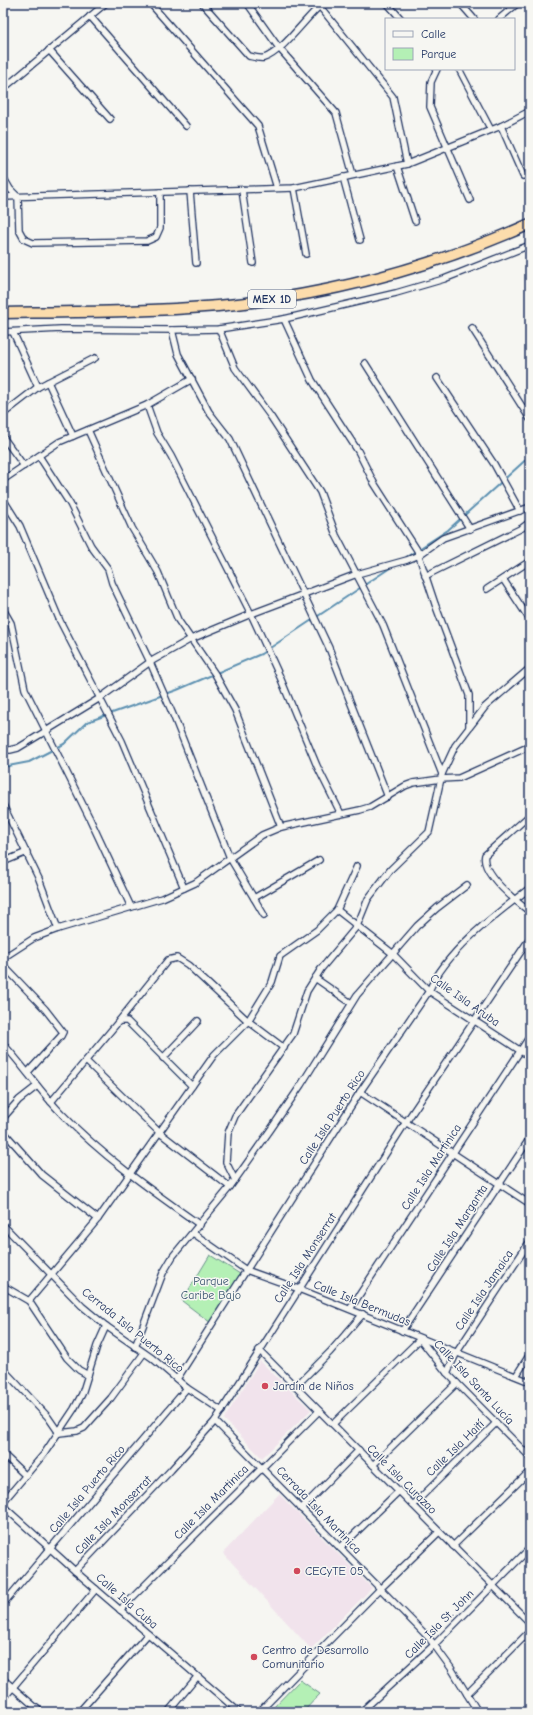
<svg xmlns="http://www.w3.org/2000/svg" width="533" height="1715" viewBox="0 0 533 1715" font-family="'Comic Neue',sans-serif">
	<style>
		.built { fill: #f1e3ec }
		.green { fill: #b4f0b5; stroke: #68908a }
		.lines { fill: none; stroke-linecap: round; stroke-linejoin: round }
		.stream { stroke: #5c90b1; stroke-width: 2 }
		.street-casing { stroke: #1b2f5e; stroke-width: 8 }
		.highway-casing { stroke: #1b2f5e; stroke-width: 13 }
		.street { stroke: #f6f6f2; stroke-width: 5.5 }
		.highway { stroke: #fcdcac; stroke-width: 10 }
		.poi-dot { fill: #d1495b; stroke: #f6f6f2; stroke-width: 1.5 }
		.labels { text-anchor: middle; stroke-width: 3; stroke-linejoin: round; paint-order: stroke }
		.shield { fill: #f6f6f2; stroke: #5d6b8a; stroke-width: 1 }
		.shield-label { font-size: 11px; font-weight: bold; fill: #1b2f5e }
		.street-label { font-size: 12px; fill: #1b2f5e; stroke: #f6f6f2 }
		.park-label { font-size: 12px; fill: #3a566f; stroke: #f6f6f2 }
		.poi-label { font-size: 12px; fill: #1b2f5e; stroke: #f6f6f2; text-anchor: start }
	</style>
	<rect width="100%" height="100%" fill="#f6f6f2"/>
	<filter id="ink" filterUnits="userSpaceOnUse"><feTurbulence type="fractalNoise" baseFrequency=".025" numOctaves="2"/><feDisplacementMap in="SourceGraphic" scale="8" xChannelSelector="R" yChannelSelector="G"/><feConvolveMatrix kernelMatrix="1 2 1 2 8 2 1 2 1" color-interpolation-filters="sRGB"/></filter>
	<g filter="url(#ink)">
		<g class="built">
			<polygon points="260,1361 311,1410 262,1458 224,1419"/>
			<polygon points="279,1494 372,1588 311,1649 223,1553"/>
		</g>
		<g class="green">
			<polygon points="210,1255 240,1274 211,1323 182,1301"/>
			<polygon points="300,1680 320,1694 303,1712 269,1712"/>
		</g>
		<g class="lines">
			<g class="stream">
				<polyline points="405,558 448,530 530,456"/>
				<polyline points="3,767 29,762 64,744 87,722 177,690 261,654 393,566"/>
			</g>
			<defs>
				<g id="street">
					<polyline points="150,3 258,126 277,188"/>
					<path d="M202,3L249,56C253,57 259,59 264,58C283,52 306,17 323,3"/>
					<polyline points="247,3 279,48 336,113 353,175"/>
					<polyline points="317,3 393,97 407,164"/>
					<polyline points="387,3 401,19"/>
					<polyline points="460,3 474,19"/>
					<polyline points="90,16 186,126"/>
					<polyline points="499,19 518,3"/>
					<polyline points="49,50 110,119"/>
					<polyline points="437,69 431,82 430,107 470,200"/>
					<polyline points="459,69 491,130"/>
					<polyline points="3,89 106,3"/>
					<polyline points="501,126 523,176"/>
					<polyline points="397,166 415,221"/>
					<polyline points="3,177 10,189 18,197 19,230 24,239 33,243 147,241 156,237 160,228 160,192"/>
					<polyline points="343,177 360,240"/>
					<polyline points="294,188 306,254"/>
					<polyline points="242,190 253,263"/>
					<polyline points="190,191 196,263"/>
					<polyline points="3,197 294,188 407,164 501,126 530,111"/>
					<polyline points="284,319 312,380 358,451 374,483 417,550 435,604 469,695 469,726"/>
					<polyline points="472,328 530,419"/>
					<polyline points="219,329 235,368 271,417 320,492 336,535 383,625 442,774"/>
					<polyline points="172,330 178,354 209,412 230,439 304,595 329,648 388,797"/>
					<polyline points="3,332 61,329 172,330 219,329 284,319 396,293 444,279 530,245"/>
					<polyline points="13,332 38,387"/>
					<polyline points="365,363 470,529"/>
					<polyline points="437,378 494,464 520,511"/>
					<polyline points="48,382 73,436"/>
					<polyline points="147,405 157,433 171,456 251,614 280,677 317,766 341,814"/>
					<polyline points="3,414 38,387 95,358"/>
					<polyline points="88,430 132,528 158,572 178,620 215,674 235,710 281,827"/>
					<polyline points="3,437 24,466"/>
					<polyline points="39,456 70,504 91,546 108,569 112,583 150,662 174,717 230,858 264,915"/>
					<polyline points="3,480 59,442 147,405 192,379"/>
					<polyline points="3,499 20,526 60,621 122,741 184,888"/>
					<polyline points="425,576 522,528 530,522"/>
					<polyline points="503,579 530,620"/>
					<polyline points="487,589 530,561"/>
					<polyline points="3,609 11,623 25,689 89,817 131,907"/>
					<polyline points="3,750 10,750 18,748 46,731 100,698 150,662 191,639 251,614 357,574 407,560 419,555 443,538 530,507"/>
					<polyline points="3,805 39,879 58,929"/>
					<path d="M530,815L485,855C480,873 517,902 530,912"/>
					<polyline points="3,862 27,852"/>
					<polyline points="254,898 319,860"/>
					<polyline points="337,910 392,953 429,991 530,1057"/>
					<polyline points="3,958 34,938 58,929 162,898 195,883 262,835 281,827 360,810 370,807 405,786 413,783 441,779 459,778 530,746"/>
					<polyline points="3,965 45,1009 63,1032 61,1036 28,1072"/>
					<polyline points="315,978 351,1003"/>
					<polyline points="119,1021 168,960 177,958 188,965 248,1021 284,1048"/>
					<path d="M3,1044C24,1066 40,1092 62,1114C102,1156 152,1191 200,1225"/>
					<polyline points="163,1058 198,1021"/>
					<polyline points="86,1061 160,1133 230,1187"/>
					<polyline points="360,1092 530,1204"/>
					<polyline points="51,1102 119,1021 127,1021 192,1086"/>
					<polyline points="3,1118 19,1100 37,1086"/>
					<polyline points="3,1131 42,1175 98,1219"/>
					<polyline points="235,1180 226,1162 228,1133 235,1116 293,1034 307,991 321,969 357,926 368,899 391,869 429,832 442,774 455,746 485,707 530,668"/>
					<polyline points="3,1225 82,1306 106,1326 152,1358 187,1388 222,1411"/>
					<polyline points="193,1233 246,1270 299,1289 530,1382"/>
					<polyline points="3,1286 29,1301 67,1358 79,1370 88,1375"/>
					<polyline points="29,1301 98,1219 214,1055 248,1021 272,982 280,956 317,930 337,910 357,866"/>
					<polyline points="350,1309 530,1036"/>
					<polyline points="402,1331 530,1138"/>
					<polyline points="135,1347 163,1273 173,1256 230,1187 271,1129 301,1085 357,995 417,926 437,908 467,885"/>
					<polyline points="259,1350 530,1623"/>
					<polyline points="3,1369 48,1417 59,1433"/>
					<polyline points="447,1373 457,1352 530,1241"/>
					<polyline points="516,1376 530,1354"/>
					<path d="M177,1379L360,1092L429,991C446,951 496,914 530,888"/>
					<polyline points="295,1387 330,1352 363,1314"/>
					<polyline points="215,1421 429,1638 451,1668 478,1712"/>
					<polyline points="333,1424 420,1339 447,1373 530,1457"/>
					<polyline points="59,1433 77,1431 84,1428 111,1398 144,1353"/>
					<polyline points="3,1454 26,1476"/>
					<polyline points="373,1465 457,1383"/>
					<polyline points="3,1502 44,1454 74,1409 82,1394 97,1346 106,1326"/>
					<polyline points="413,1505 496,1423"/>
					<polyline points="3,1506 75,1571 239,1712"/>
					<polyline points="301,1509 359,1450"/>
					<polyline points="453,1546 530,1471"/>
					<polyline points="340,1548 399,1491"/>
					<polyline points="75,1571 171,1470 215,1421 406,1122 530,938"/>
					<polyline points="3,1604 187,1388"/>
					<polyline points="120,1610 319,1411"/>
					<polyline points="3,1679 41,1712"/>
					<polyline points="467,1694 530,1631"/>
					<polyline points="3,1699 96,1589"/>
					<polyline points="79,1712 148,1634"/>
					<polyline points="168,1712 197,1677"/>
					<polyline points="259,1712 381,1588 439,1532"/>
					<polyline points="361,1712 435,1644 530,1548"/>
					<polyline points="528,1712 530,1710"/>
				</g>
				<path id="highway" d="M3,313C75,312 147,312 218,306C326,296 431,268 530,224"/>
			</defs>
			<use href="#street" class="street-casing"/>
			<use href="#highway" class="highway-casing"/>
			<use href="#street" class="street"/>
			<use href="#highway" class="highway"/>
		</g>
	</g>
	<g class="poi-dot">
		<circle cx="265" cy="1386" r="4"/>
		<circle cx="297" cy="1571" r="4"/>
		<circle cx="254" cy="1657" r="4"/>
	</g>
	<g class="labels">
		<rect class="shield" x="248" y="290" width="48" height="18" rx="3"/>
		<g class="shield-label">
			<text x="272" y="303">MEX 1D</text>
		</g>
		<g class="street-label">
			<text transform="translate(465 1000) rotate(35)" y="4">Calle Isla Aruba</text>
			<text transform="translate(332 1117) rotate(-57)" y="4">Calle Isla Puerto Rico</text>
			<text transform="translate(431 1167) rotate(-57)" y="4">Calle Isla Martinica</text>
			<text transform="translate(457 1228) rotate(-57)" y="4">Calle Isla Margarita</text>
			<text transform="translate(305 1258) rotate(-57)" y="4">Calle Isla Monserrat</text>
			<text transform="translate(484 1290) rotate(-56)" y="4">Calle Isla Jamaica</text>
			<text transform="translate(362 1303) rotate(22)" y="4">Calle Isla Bermudas</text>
			<text transform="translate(133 1330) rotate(39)" y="4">Cerrada Isla Puerto Rico</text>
			<text transform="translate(474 1382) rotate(47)" y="4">Calle Isla Santa Lucía</text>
			<text transform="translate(455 1448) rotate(-44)" y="4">Calle Isla Haití</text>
			<text transform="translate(402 1479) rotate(45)" y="4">Calle Isla Curazao</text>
			<text transform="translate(87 1489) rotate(-50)" y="4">Calle Isla Puerto Rico</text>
			<text transform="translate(211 1502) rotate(-45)" y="4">Calle Isla Martinica</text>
			<text transform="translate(319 1510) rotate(46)" y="4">Cerrada Isla Martinica</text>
			<text transform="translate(113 1515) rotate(-46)" y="4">Calle Isla Monserrat</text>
			<text transform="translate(127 1601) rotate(41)" y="4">Calle Isla Cuba</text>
			<text transform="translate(439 1624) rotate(-45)" y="4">Calle Isla St. John</text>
		</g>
		<g class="park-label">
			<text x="211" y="1285">Parque<tspan x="211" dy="14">Caribe Bajo</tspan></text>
		</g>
		<g class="poi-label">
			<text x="273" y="1390">Jardín de Niños</text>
			<text x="305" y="1575">CECyTE 05</text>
			<text x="262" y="1654">Centro de Desarrollo<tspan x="262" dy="14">Comunitario</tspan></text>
		</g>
	</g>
	<rect width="533" height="1715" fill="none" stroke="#f6f6f2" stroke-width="16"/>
	<rect x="8" y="8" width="517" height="1699" fill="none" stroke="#1b2f5e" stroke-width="1.5" filter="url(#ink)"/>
	<rect x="385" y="18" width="130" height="52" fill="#f6f6f2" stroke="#9ea6b7"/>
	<rect x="393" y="31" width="20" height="6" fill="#f6f6f2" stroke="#9ea6b7"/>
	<text x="421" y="38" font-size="12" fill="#1b2f5e">Calle</text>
	<rect x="393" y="48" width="20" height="12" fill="#b4f0b5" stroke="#9ea6b7"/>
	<text x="421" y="58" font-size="12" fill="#1b2f5e">Parque</text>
</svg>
